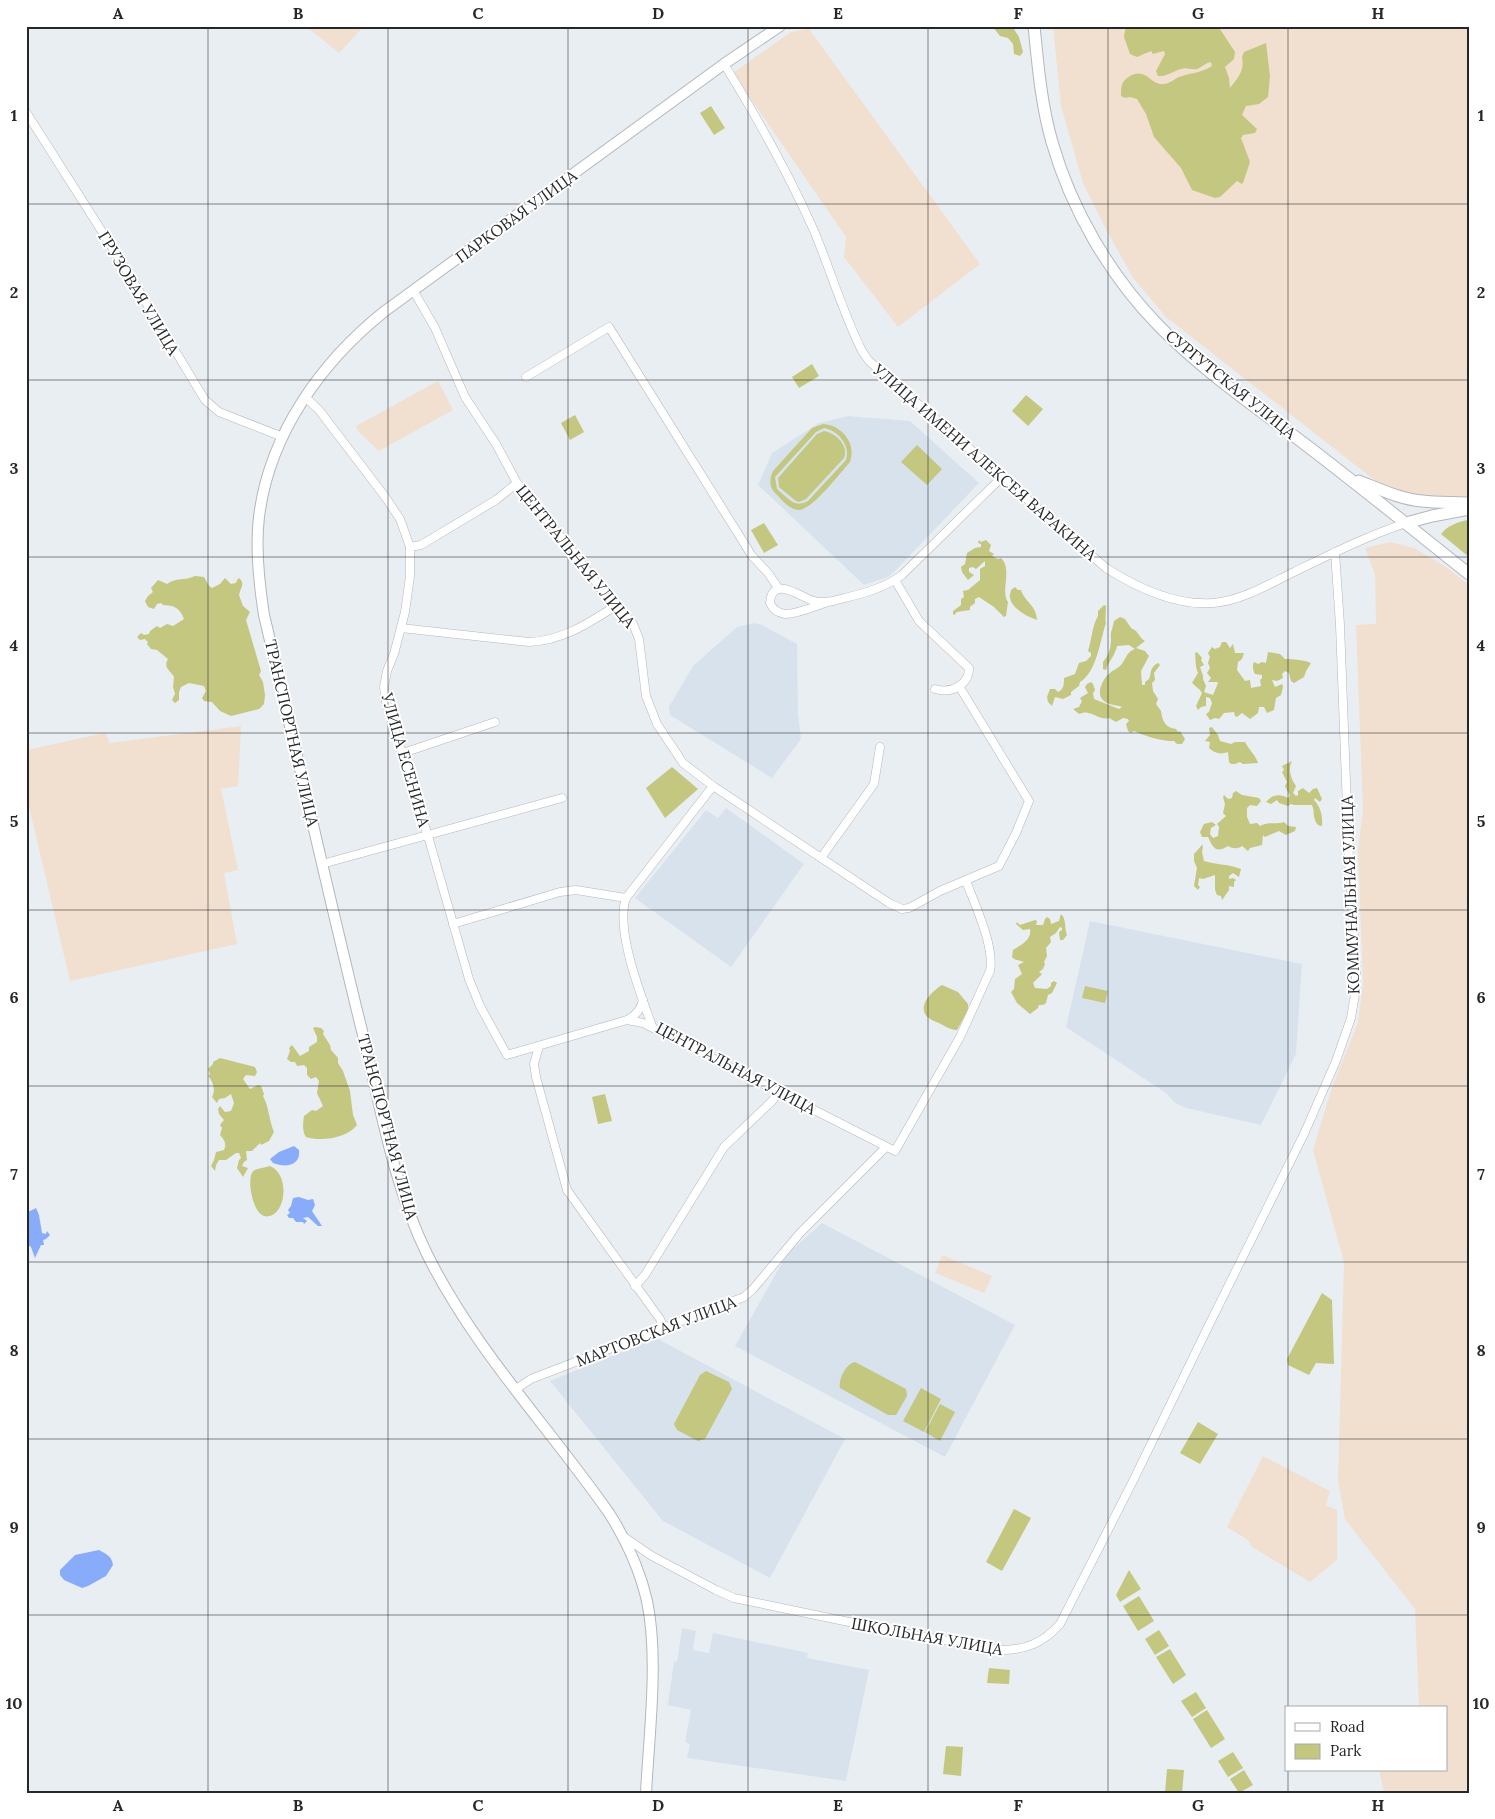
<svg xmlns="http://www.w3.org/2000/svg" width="1495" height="1819" viewBox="0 0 1495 1819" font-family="Lora,serif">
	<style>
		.built { fill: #d8e2ed }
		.industrial { fill: #f1e0cf }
		.green { fill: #c3c77f; fill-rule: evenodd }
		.water { fill: #88acfa }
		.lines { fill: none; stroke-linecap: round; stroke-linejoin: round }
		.minor-casing { stroke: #b3b7bc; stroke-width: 9 }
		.tertiary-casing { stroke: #b3b7bc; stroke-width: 12 }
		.secondary-casing { stroke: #b3b7bc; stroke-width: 13 }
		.minor { stroke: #fff; stroke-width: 8 }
		.tertiary { stroke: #fff; stroke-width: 10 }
		.secondary { stroke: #fff; stroke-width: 11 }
		.grid { fill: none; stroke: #262729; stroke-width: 1; stroke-opacity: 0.55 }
		.labels { text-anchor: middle; stroke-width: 4; stroke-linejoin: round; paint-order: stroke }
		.street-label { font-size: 16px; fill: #262729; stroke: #fff }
		.neatline { fill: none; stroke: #262729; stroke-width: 2 }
		.grid-label { font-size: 16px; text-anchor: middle; font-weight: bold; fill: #262729 }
	</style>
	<rect width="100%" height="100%" fill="#e9eef3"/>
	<g class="built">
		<polygon points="848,416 910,421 979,483 894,572 888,577 864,585 758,485 772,453 819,423"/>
		<polygon points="755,623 762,625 797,644 798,713 801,739 772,778 670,715 669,707 693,666 737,627"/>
		<polygon points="726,808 804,864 731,967 635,898 706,810 718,818"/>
		<polygon points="1090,921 1302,964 1296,1054 1261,1125 1186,1108 1175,1103 1166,1093 1066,1027"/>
		<polygon points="822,1223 1015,1325 945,1457 735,1346 787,1254"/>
		<polygon points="656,1338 845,1439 770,1578 663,1521 550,1381"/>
		<polygon points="682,1628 696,1631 693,1650 709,1653 713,1633 808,1653 807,1658 869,1670 846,1781 687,1758 690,1744 685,1742 691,1710 668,1705 674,1661 677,1662"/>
	</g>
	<g class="industrial">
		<polygon points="306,26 364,26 339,53"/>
		<polygon points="1053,26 1469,26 1469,496 1416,496 1382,486 1166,317 1133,278 1107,231 1083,183 1061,106"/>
		<polygon points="809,29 980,264 898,327 844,257 846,237 733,73 791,32"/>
		<polygon points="438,381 453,410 379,451 359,432 356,426"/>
		<polygon points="1390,542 1414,548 1446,567 1469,585 1469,1793 1384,1793 1379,1770 1446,1770 1446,1708 1419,1708 1415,1609 1345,1519 1338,1481 1344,1262 1313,1150 1332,1087 1358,1023 1363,982 1358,850 1363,810 1356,625 1376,624 1375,574 1365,548"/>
		<polygon points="241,726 238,786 221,789 238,870 224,873 237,944 70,981 26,794 26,750 105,733 110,743"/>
		<polygon points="942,1255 992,1276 984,1293 935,1273"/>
		<polygon points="1263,1456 1330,1491 1326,1505 1337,1510 1337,1560 1310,1582 1252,1547 1248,1540 1227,1527"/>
	</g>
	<g class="green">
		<polygon points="989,26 1012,26 1019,37 1023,52 1020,56 1014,54 1013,44 1008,38 1000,36 993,27"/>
		<path d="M1129,26H1218L1235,52L1234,59L1225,67L1229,78L1230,88C1238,78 1245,70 1242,57L1244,52L1266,43L1270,76L1268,97L1259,104L1246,106L1242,115L1257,129L1255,133L1243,135L1241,138L1250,162L1243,183L1242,184L1237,181L1220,197L1215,198L1192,190L1181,168L1154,137L1146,114L1137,99L1130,97L1125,98L1121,96C1121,87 1121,81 1130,76C1148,67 1149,86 1165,84C1170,83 1175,79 1179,77C1190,73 1202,73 1212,66L1211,62C1205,63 1202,67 1197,69C1191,70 1186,67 1181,69C1173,71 1167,77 1158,76L1156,71L1165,54L1164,51L1153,54L1151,51L1137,57L1130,54L1124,37L1125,30Z"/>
		<polygon points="711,106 725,128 714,135 700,113"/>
		<polygon points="812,364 819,376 799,388 792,377"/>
		<polygon points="1026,395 1043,409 1028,426 1012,411"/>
		<polygon points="575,415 584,432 570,440 561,423"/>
		<path d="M823,424C842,425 857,444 850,462C840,473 813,509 799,510C790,510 783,501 777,495C769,488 769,480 773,471L812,428ZM824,428C838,430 851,446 846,460L808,501C794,509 787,497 777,489L775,477L816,432Z"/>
		<path d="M824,431C836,433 849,446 844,458L806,499L799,502L796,501L779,487L778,478L817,434Z"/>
		<polygon points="917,445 942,469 927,485 901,462"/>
		<path d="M1469,520V557L1441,534C1447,526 1459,521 1469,520Z"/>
		<polygon points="764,523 778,545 764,553 751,530"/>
		<path d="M979,540L981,542L986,540L991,545L989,551L994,554L992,556L998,559L1001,558C1013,570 1000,590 1008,602L1006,616L1004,617L994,607L979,597L975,599V603L970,607V610L957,612L954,615L953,614V611L961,605V599L964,597L963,591L968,590L980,580V569L985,566V561L976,569L973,567L969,568V572L974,575L968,580L962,572L961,567L965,564L967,553L975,548L981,547V544L978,543Z"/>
		<path d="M195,576L204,577L209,586L212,588L220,584L225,578L231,584L236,583L237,580L239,578C246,584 240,588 239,595L243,606L250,612L246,620L261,671L259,675L263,682L265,695L264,704L259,709L231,716L220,711L212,702L204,701L202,698L206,691L204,686L189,683L181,687L179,692V700L175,703L172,700L175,694L173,687L174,677C170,670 163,668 168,659L157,650L151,649L147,644L148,642L145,639L140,640L137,637L141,633L144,635L149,634L150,631L157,626L160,628L167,624L173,626L184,619C180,608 174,605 163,605L161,603L157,604L154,609L148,607L145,601L148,596L153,592L151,588L158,580L167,584C177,577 184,581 195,576Z"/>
		<path d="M1015,587L1018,590H1021C1024,601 1037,606 1037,620C1028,617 1012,609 1010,598C1009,595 1011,593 1011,590Z"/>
		<path d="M1104,605L1106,606C1106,608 1105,622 1106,623C1100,640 1097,672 1080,682L1079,686L1071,692V695L1063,699L1055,697L1052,706L1048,702L1047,697L1050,689H1055L1058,692C1064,689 1064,684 1064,678L1075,674L1079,663L1086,661L1091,656V653L1088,651C1092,639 1092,626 1098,616V611Z"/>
		<path d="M1120,617L1125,619L1131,628L1136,631L1142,639L1145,641L1136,648L1145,651L1149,656L1141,671L1142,685H1145V682L1149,679C1152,672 1149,668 1158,663L1160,665L1154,673L1155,680L1152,683L1153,691L1158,699L1156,704L1161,711C1162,720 1165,728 1176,729L1178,732L1180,731L1185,739L1182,744H1177L1174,741C1164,742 1142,735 1134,731L1131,733L1128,731L1126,724L1129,721L1128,719L1123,718L1116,722L1109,718C1101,720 1095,714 1088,713C1085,712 1082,713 1079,714L1073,709L1079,707L1082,701L1080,698L1088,693L1085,687L1087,684L1091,682L1093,684L1095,690L1093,693L1094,699L1119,709L1122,707C1117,705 1108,705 1104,701C1095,694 1103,678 1110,673C1113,670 1117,669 1120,666C1126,660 1126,652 1135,649L1129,645L1117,646C1115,656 1108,662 1106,670L1103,669V662C1109,655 1111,648 1111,638C1110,633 1113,627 1114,621Z"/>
		<path d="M1222,642H1226L1230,648L1233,644L1235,653H1244L1242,659L1238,662L1237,670L1245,681L1250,680L1251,688L1261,686L1260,680L1262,678V675L1255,674C1253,671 1252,665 1254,662L1258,664L1262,662L1266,663L1268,652L1280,654L1285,659C1294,659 1304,660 1311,663L1306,671L1304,677L1294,683L1291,681L1289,673L1285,671L1282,674L1283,678L1277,681L1272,680L1275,687L1282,684L1283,687L1281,695L1276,698L1274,710L1267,713L1264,707H1259L1258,713L1250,719L1242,713L1237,717L1235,716L1234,712L1224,713L1219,719L1215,718L1210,720L1206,714L1209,712L1212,703L1210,698L1206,697V706L1201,707L1198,710L1196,706L1202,693L1200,690L1192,683L1198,673C1195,666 1196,661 1195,653L1197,652L1202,658L1201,660L1204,665L1200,667L1203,676V679L1206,686L1204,692L1213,695L1218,683L1217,682H1208L1211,678L1207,673L1210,668L1208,663L1210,657L1208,653L1212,647L1215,649L1220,647Z"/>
		<path d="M1212,727L1218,735L1220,741L1231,744L1235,742H1245C1249,750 1255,754 1258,763L1243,764L1240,762L1235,764H1231L1229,762L1228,752C1221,755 1214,753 1209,748L1210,742L1205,741L1210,735L1209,728Z"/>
		<path d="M1292,761C1288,769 1290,778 1296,786L1293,793L1296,796L1298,795V791L1303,788L1309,793L1313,789L1317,788L1322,799L1320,802L1315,798L1314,800C1321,807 1323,818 1322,826L1318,825C1312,818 1315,812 1312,805H1294L1291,804L1288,806L1279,803L1277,800L1271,804L1266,802C1273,794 1280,794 1288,798L1290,796L1285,786L1287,782L1282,772L1284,770L1282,766Z"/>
		<polygon points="672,767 698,789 665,818 646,788"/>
		<path d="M1236,791L1242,795L1259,798L1261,801L1257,806L1250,805L1247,808V817L1250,824L1257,823L1260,826C1270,821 1275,825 1284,822L1288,826L1296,827L1295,831L1286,835L1279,831L1265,837L1263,835L1262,845L1250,848L1248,851L1242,846C1238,849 1233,849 1228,846C1215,854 1213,847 1208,837H1202L1200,832L1204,824L1212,822L1216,825L1211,828L1210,834L1213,838L1218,836L1219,827L1217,824L1226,816L1223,813L1225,804L1223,797L1224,795L1228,799L1232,798L1233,793Z"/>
		<path d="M1202,845L1203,846L1202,852L1204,861C1217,865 1229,864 1241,869L1239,877L1233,873L1229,876V879L1233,878L1236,880L1234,882V887L1229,886V890L1222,900L1221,896L1217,895L1215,890V875L1203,879L1199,878L1198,885L1200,887L1198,890L1194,886L1197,868L1194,861V854Z"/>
		<path d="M1061,914C1067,920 1064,928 1067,935L1063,940H1060L1059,932L1062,930V928L1060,927L1056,933L1050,937L1051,942L1046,948L1047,956L1044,962L1045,964L1043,969L1039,972L1042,974L1033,983L1035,988L1047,989L1051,986V983L1054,981L1057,983L1052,993L1048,995L1046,1003L1043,1005H1039L1038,1008L1030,1014L1017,1003L1011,992L1014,989L1015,979L1022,974L1018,965L1024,962L1014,959L1012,957L1013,950C1021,945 1032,940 1030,929L1023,930L1016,924L1017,922L1020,925L1035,920L1037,921L1036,925H1043L1045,919L1047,917L1050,919L1051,924L1059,921Z"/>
		<path d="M942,985L958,992L968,1004V1010L957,1030C950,1030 945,1026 939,1023C934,1021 928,1019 925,1014C919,1003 934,990 942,985Z"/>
		<polygon points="1085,986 1108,991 1105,1003 1082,998"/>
		<path d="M315,1027L321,1028L324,1031L323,1034L330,1045L331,1050L338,1058V1063L343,1071L350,1091L353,1115L357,1125C347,1138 322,1142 306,1137C302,1131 303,1123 304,1116L312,1110L316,1111L323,1106L317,1093L319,1081L316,1077L311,1079L307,1075V1068L304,1065L297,1066L295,1062H291L287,1059L290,1051L289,1048L292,1045L300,1056L309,1051V1047L317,1042V1037L313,1028Z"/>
		<path d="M220,1058L255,1067L257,1072L255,1076L246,1075L243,1079L250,1089L258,1085L261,1086L264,1094L263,1096C269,1107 269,1120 274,1132L269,1141L261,1145L260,1143L252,1151H246L247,1160L244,1162L242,1166L248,1168L243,1177L237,1168L239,1160L241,1158L239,1153H236L226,1160H219L216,1165L215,1171L211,1166L214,1160L216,1152L224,1150C227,1144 224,1139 220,1135L222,1128L220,1125L224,1120L219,1114L218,1109L220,1106L225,1112L231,1111L234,1103L231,1094L225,1098L219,1099L217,1103L212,1097C216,1090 213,1081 208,1076L210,1074L208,1069L213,1064V1062Z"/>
		<polygon points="605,1094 612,1121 598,1124 592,1097"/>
		<path d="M270,1166C292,1175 285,1221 264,1216C253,1213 247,1181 252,1173C254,1168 265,1168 270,1166Z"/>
		<polygon points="1322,1293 1332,1300 1334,1364 1316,1363 1309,1375 1288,1365 1287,1359"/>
		<path d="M855,1362L906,1389L907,1396L896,1415H888L840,1388C838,1379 846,1364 855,1362Z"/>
		<polygon points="706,1371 729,1382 732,1389 705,1439 698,1441 677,1430 674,1424 700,1375"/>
		<polygon points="921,1388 941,1399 924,1432 903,1421"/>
		<polygon points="940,1404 955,1412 940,1441 925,1432"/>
		<polygon points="1198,1422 1218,1434 1200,1464 1180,1453"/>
		<polygon points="1014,1509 1031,1518 1002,1571 986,1562"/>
		<polygon points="1129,1570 1141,1589 1120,1602 1116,1595"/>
		<polygon points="1139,1596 1154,1621 1138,1631 1123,1606"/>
		<polygon points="1159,1630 1169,1646 1155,1655 1145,1639"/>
		<polygon points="1170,1649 1186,1675 1173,1684 1156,1657"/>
		<polygon points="989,1668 1010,1670 1009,1684 987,1683"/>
		<polygon points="1196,1692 1206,1708 1192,1717 1181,1701"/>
		<polygon points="1207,1710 1225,1739 1211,1748 1193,1719"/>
		<polygon points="946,1746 963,1747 961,1776 943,1774"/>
		<polygon points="1233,1752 1243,1768 1228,1777 1218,1761"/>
		<polygon points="1167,1769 1184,1770 1182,1793 1165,1793"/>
		<polygon points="1244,1770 1253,1785 1239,1793 1230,1779"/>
	</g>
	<g class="water">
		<path d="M294,1146L299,1150C301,1166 285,1168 273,1163L270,1159L279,1152Z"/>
		<polygon points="299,1197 308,1200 313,1199 315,1205 312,1211 322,1226 318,1226 308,1217 303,1218 307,1221 304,1224 303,1222 296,1222 293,1218 289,1218 287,1215 290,1213 288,1210 291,1206 293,1198"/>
		<polygon points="36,1208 39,1215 42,1233 46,1234 47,1231 50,1235 46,1239 43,1240 44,1245 41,1245 35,1258 31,1247 26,1243 26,1213"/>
		<path d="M99,1550C106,1554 112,1556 113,1565L106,1576L88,1586L82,1588L64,1580L60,1575V1570L75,1555Z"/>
	</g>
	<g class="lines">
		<defs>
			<g id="minor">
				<path d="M724,64C758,119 789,174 815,233C831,272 843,313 862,351L869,361L1106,568C1136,587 1176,606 1213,603C1241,601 1269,584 1294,572C1331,554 1367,536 1406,523"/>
				<polyline points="26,112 122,263 205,400 219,412 283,437"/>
				<path d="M413,290L435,328L465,397L496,444L517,483L574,553L604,593L633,624L639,639L646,696L657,724L683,763L713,786L626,898C615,930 641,995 652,1026"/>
				<polyline points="526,377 609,327 752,556 768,573 779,589"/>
				<path d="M305,397L319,410L386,498L400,519L410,547V576L405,612L394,654L387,671L384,687L386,702L428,836L469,979L480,1006L507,1055L627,1020L643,1023L895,1151L960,1037L990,971C995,947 975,905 966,881"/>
				<polyline points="410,547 421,545 496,500 517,483"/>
				<path d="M895,580L919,621L969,668C969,685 951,694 935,689"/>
				<path d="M834,601C828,601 821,603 814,601C802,598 772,574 770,603C773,610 778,613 785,614C797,614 811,608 822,604C850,596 879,592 902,575L1003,476"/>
				<path d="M401,628L529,642C562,641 589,623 617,605"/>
				<polyline points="403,753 495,722"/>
				<polyline points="713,786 889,903 902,909 909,908 940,891 999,866 1016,833 1029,801 959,686"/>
				<polyline points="821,858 874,784 880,747"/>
				<polyline points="322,864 562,798"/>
				<polyline points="453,924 560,892 576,890 626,898"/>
				<path d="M627,1020C635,1016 641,1010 643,1000"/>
				<polyline points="539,1046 534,1064 536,1077 567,1190 660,1319 664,1328"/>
				<polyline points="635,1286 645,1275 724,1147 772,1101 779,1092"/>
				<polyline points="516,1389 531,1379 744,1297 753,1289 800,1233 886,1147"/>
				<path d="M624,1537L652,1556L716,1590L734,1598L897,1632L1001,1650C1026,1650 1043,1643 1060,1624L1133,1481L1208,1327L1304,1134L1336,1061L1351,1018L1356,988V968L1349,860L1340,625L1335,552"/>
			</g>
			<path id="tertiary" d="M646,1793C649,1734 659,1658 647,1601C640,1570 626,1540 609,1513C549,1427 473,1348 426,1252C393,1184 380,1104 362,1031C328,893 297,754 264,615C259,583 255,549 259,517C269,434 322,361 385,311L724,64L780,26"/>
			<g id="secondary">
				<path d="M1034,26C1038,65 1041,104 1052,142C1071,209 1110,276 1159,326C1203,371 1256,407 1306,445C1361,487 1415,531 1469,574"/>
				<path d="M1359,481C1379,489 1400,499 1422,501C1437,503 1453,502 1469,503"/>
				<polyline points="1406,523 1432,516 1469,509"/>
			</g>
		</defs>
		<use href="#minor" class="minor-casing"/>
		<use href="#tertiary" class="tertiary-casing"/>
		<use href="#secondary" class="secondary-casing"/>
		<use href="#minor" class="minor"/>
		<use href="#tertiary" class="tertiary"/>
		<use href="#secondary" class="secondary"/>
	</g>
	<path class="grid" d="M208,26V1793M388,26V1793M568,26V1793M748,26V1793M928,26V1793M1108,26V1793M1288,26V1708M26,204H1469M26,380H1469M26,557H1469M26,733H1469M26,910H1469M26,1086H1469M26,1262H1469M26,1439H1469M26,1615H1469M1288,1770V1793"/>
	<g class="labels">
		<g class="street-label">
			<text transform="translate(516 216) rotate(-36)" y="6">ПАРКОВАЯ УЛИЦА</text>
			<text transform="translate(139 293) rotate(59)" y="6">ГРУЗОВАЯ УЛИЦА</text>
			<text transform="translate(1231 384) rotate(39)" y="6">СУРГУТСКАЯ УЛИЦА</text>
			<text transform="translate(985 462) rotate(41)" y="6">УЛИЦА ИМЕНИ АЛЕКСЕЯ ВАРАКИНА</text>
			<text transform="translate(576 556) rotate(51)" y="6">ЦЕНТРАЛЬНАЯ УЛИЦА</text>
			<text transform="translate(292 733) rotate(77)" y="6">ТРАНСПОРТНАЯ УЛИЦА</text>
			<text transform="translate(406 760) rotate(74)" y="6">УЛИЦА ЕСЕНИНА</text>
			<text transform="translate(1350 895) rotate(-92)" y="6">КОММУНАЛЬНАЯ УЛИЦА</text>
			<text transform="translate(736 1068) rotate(28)" y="6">ЦЕНТРАЛЬНАЯ УЛИЦА</text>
			<text transform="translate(388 1127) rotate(75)" y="6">ТРАНСПОРТНАЯ УЛИЦА</text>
			<text transform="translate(656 1331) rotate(-21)" y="6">МАРТОВСКАЯ УЛИЦА</text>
			<text transform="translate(927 1636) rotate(10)" y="6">ШКОЛЬНАЯ УЛИЦА</text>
		</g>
	</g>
	<rect width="1495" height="1819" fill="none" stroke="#ffffff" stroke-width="55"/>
	<rect x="1285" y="1706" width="162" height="65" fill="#ffffff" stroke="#a8a9a9"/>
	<rect x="1295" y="1723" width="25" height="8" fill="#ffffff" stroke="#a8a9a9"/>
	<text x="1330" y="1732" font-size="15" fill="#262729">Road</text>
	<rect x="1295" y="1744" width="25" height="15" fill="#c3c77f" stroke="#a8a9a9"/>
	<text x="1330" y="1756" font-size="15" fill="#262729">Park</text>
	<rect x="28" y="28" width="1440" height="1764" class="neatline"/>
	<g class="grid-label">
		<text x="118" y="19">A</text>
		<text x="298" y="19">B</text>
		<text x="478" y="19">C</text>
		<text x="658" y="19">D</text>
		<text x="838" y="19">E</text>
		<text x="1018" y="19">F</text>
		<text x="1198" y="19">G</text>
		<text x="1378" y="19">H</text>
		<text x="14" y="121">1</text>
		<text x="1481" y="121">1</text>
		<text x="14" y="298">2</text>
		<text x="1481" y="298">2</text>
		<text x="14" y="474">3</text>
		<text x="1481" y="474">3</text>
		<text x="14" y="651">4</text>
		<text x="1481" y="651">4</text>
		<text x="14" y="827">5</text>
		<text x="1481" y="827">5</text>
		<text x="14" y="1003">6</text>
		<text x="1481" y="1003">6</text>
		<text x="14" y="1180">7</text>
		<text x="1481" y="1180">7</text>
		<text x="14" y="1356">8</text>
		<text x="1481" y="1356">8</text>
		<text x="14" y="1533">9</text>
		<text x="1481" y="1533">9</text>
		<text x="14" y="1709">10</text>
		<text x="1481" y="1709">10</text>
		<text x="118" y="1811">A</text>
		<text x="298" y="1811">B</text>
		<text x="478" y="1811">C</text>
		<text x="658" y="1811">D</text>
		<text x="838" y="1811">E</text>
		<text x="1018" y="1811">F</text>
		<text x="1198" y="1811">G</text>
		<text x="1378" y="1811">H</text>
	</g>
</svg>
